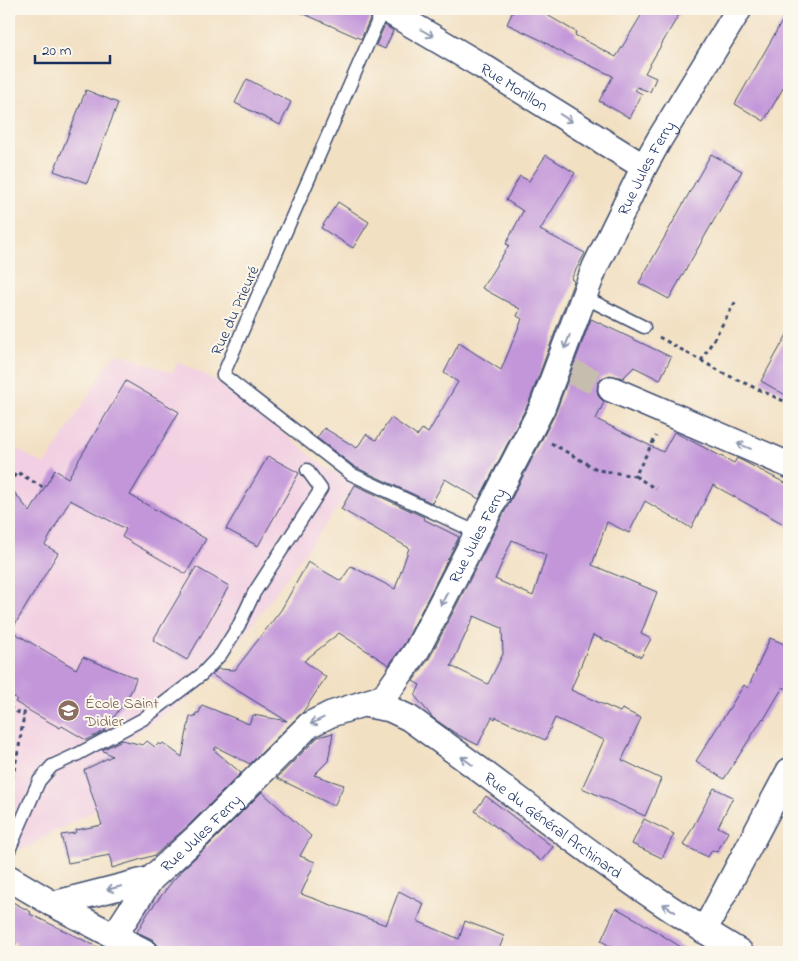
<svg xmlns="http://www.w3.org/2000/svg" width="798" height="961" viewBox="0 0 798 961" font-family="'Indie Flower',sans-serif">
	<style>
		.built { fill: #f2cfe2 }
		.building { fill: #c296d9; fill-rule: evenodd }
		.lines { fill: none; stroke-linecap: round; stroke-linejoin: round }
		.street-tunnel { stroke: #c7bdaf; stroke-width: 25; stroke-dasharray: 25 12; stroke-linecap: butt }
		.lane-casing { stroke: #3b4a6d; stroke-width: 15 }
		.street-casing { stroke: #3b4a6d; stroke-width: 28 }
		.path { stroke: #3b4a6d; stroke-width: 3; stroke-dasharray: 4 4; stroke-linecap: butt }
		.lane { stroke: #fff; stroke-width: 12 }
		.street { stroke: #fff; stroke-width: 25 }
		.oneway { stroke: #8d97ae }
		.labels { text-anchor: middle; stroke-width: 4; stroke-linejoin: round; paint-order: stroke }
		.street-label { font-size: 16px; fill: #1b2f5e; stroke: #fbf7ec }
		.education-label { font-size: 16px; fill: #785e54; stroke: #fbf7ec; text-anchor: start }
	</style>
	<rect width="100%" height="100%" fill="#fbf7ec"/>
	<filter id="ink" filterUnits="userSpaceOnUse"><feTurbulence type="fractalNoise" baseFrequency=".02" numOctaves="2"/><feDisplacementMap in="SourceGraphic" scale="10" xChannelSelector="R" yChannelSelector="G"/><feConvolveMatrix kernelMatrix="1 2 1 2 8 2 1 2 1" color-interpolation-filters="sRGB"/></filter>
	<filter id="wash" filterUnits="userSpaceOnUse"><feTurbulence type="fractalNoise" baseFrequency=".0096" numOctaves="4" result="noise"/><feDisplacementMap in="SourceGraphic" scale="20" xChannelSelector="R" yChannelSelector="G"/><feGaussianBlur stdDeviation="1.12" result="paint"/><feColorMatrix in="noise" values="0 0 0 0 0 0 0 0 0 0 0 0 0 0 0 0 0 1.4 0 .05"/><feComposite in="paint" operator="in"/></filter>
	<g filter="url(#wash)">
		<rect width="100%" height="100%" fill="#f2e0c3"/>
		<polygon class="built" points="121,354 172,373 178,362 215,380 284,433 326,468 356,483 241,640 190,698 121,743 111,756 84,770 97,809 43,838 23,850 9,843 9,444 45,465 112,357"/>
		<g id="blocks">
			<g class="building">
				<polygon points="293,9 365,9 371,11 372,14 361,39"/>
				<polygon points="514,9 537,9 576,32 575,35 616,57 645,9 682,9 645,73 656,78 650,92 637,87 635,90 642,94 630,118 599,101 613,76 587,64 557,50 543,41 507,24"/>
				<polygon points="789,9 789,78 764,121 735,104"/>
				<polygon points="385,25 393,31 385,49 376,45"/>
				<polygon points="247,79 291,102 280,125 235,103"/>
				<polygon points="86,90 118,103 87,183 54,171"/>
				<polygon points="711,154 742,171 669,299 639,283"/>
				<polygon points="546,155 575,173 540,230 585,253 571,279 574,281 529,402 479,499 445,479 432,503 355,467 317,438 324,428 357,448 366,434 376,440 391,418 417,436 422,429 428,433 458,382 444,373 459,343 501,370 522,319 517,316 520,309 482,288 509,245 506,244 523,211 506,200 520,176 529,181"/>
				<polygon points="338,202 369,222 353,248 321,228"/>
				<path d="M591,319L671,357L660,380L634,367L623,378L610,375L602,378L598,383L597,390L599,397L604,402L596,419L663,452L674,432L734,463L737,458L789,485V527L713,485L691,528L645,501L629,533L607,522L592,565L657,592L641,634L651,639L641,657L593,635L571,690L620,712L622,709L641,718L622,760L661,779L645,816L582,788L604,740L555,718L545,740L496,717L495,719L492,717L478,745L458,735L433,718L415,696L420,685L413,681L430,657L555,414ZM512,540L546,555L533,596L495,579ZM474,616L502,628L503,654L488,684L451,666Z"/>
				<polygon points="789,331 789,397 761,381"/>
				<polygon points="126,381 179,412 130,495 206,539 186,574 122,537 126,529 70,500 45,545 58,553 11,631 76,669 83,657 136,678 132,690 123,704 104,731 86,740 62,726 60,728 35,714 15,702 17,699 9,694 9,486 30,512 55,470 68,478"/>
				<polygon points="268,456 299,473 258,546 226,529"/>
				<polygon points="355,485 424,517 423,519 459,537 405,643 389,665 339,633 304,661 326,677 303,712 250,764 216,747 214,750 241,773 189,825 155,855 112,868 110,855 68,863 61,835 75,833 76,830 102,825 84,770 112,756 102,750 122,740 143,745 147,741 155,747 159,743 161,745 163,743 182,757 190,716 195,717 196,713 199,713 202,705 249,724 253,715 287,721 212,675 218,669 235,670 281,610 308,562 341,581 351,566 395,589 409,548 341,509"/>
				<polygon points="196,567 229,586 187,660 153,640"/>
				<polygon points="770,638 789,646 789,690 783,687 764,719 763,718 724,779 696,761 744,685 748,688"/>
				<polygon points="333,733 328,761 314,775 344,785 334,806 277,778 318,737"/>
				<polygon points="714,788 733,797 718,827 728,832 717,852 712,850 708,857 683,845"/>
				<polygon points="262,792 311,836 300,856 315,862 301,894 386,925 399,891 424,904 417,921 459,939 465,921 504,936 498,952 159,952 157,944 152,939 137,932 148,913 171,883 184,868 209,845"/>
				<polygon points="486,796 553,847 541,861 475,811"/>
				<polygon points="644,819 674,834 662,858 632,844"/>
				<polygon points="9,900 31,912 30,914 108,952 12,952 16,943 9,940"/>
				<polygon points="616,908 636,919 689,952 620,952 601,941"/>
			</g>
		</g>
	</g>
	<g filter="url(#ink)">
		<use href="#blocks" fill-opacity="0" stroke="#3b4a6d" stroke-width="1"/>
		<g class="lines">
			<polyline class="street-tunnel" points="572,372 611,389"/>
			<defs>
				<g id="lane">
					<polyline points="383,9 223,375 351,474 478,533"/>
					<polyline points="584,297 644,327"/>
					<polyline points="9,850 39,781 52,766 78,754 143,719 201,675 221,654 239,625 254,593 321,489 307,470"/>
				</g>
				<g id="street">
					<path id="s1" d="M385,9L482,66L644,167"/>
					<polyline points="611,389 789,465"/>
					<path id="s2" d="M363,704L390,709L409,718C519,796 623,884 740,952"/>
					<polyline points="9,878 53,904 145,952"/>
					<path id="s3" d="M53,904L151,879L199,835L309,725L331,714L384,697L417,650L542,408L595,267L644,167L659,140L739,9"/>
					<polyline points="704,931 789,771"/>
					<polyline points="114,936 151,879"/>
				</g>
			</defs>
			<use href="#lane" class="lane-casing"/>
			<use href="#street" class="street-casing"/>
			<g class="path">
				<polyline points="659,337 725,374 788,403 789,403"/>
				<polyline points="701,361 736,301"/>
				<polyline points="551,443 598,470 635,476 656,436"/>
				<polyline points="635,476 656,489"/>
				<polyline points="9,484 17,472 44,488"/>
				<polyline points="9,707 24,716"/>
				<polyline points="9,794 19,747 25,708"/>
			</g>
			<use href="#lane" class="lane"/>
			<use href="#street" class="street"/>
		</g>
		<defs><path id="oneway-shaft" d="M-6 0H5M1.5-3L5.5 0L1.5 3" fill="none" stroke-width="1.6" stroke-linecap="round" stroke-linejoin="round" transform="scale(1.25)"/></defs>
		<g class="oneway">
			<use href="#oneway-shaft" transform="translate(427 33) rotate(30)"/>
			<use href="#oneway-shaft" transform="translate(566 118) rotate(32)"/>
			<use href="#oneway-shaft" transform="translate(567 342) rotate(111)"/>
			<use href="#oneway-shaft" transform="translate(744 446) rotate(-157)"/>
			<use href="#oneway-shaft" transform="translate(444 599) rotate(117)"/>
			<use href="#oneway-shaft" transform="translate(317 721) rotate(153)"/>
			<use href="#oneway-shaft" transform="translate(467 761) rotate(-143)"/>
			<use href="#oneway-shaft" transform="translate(114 888) rotate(166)"/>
			<use href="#oneway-shaft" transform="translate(669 908) rotate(-146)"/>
		</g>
	</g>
	<defs>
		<symbol id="school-disc" viewBox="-11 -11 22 22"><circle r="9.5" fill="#8d6e63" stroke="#fbf7ec"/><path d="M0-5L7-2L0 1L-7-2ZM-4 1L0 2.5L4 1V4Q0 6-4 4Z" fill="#fff"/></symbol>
	</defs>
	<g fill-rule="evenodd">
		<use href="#school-disc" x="56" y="698" width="25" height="25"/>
	</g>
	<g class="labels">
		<g class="street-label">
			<text dy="6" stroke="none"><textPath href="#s1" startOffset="151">Rue Morillon</textPath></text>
			<text dy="6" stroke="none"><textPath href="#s3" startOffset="994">Rue Jules Ferry</textPath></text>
			<text transform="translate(234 310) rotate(-66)" y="6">Rue du Prieuré</text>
			<text dy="6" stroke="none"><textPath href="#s3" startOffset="589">Rue Jules Ferry</textPath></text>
			<text dy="6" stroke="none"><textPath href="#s2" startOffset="228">Rue du Général Archinard</textPath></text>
			<text dy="6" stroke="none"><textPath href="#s3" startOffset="169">Rue Jules Ferry</textPath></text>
		</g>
		<g class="education-label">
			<text x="85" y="708">École Saint<tspan x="85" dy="18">Didier</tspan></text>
		</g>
	</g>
	<rect width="798" height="961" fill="none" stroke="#fbf7ec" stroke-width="30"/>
	<path d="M35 55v8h75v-8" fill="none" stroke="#1b2f5e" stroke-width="2.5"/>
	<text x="42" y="55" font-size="15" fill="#1b2f5e" stroke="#fbf7ec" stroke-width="4" paint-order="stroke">20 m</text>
</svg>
